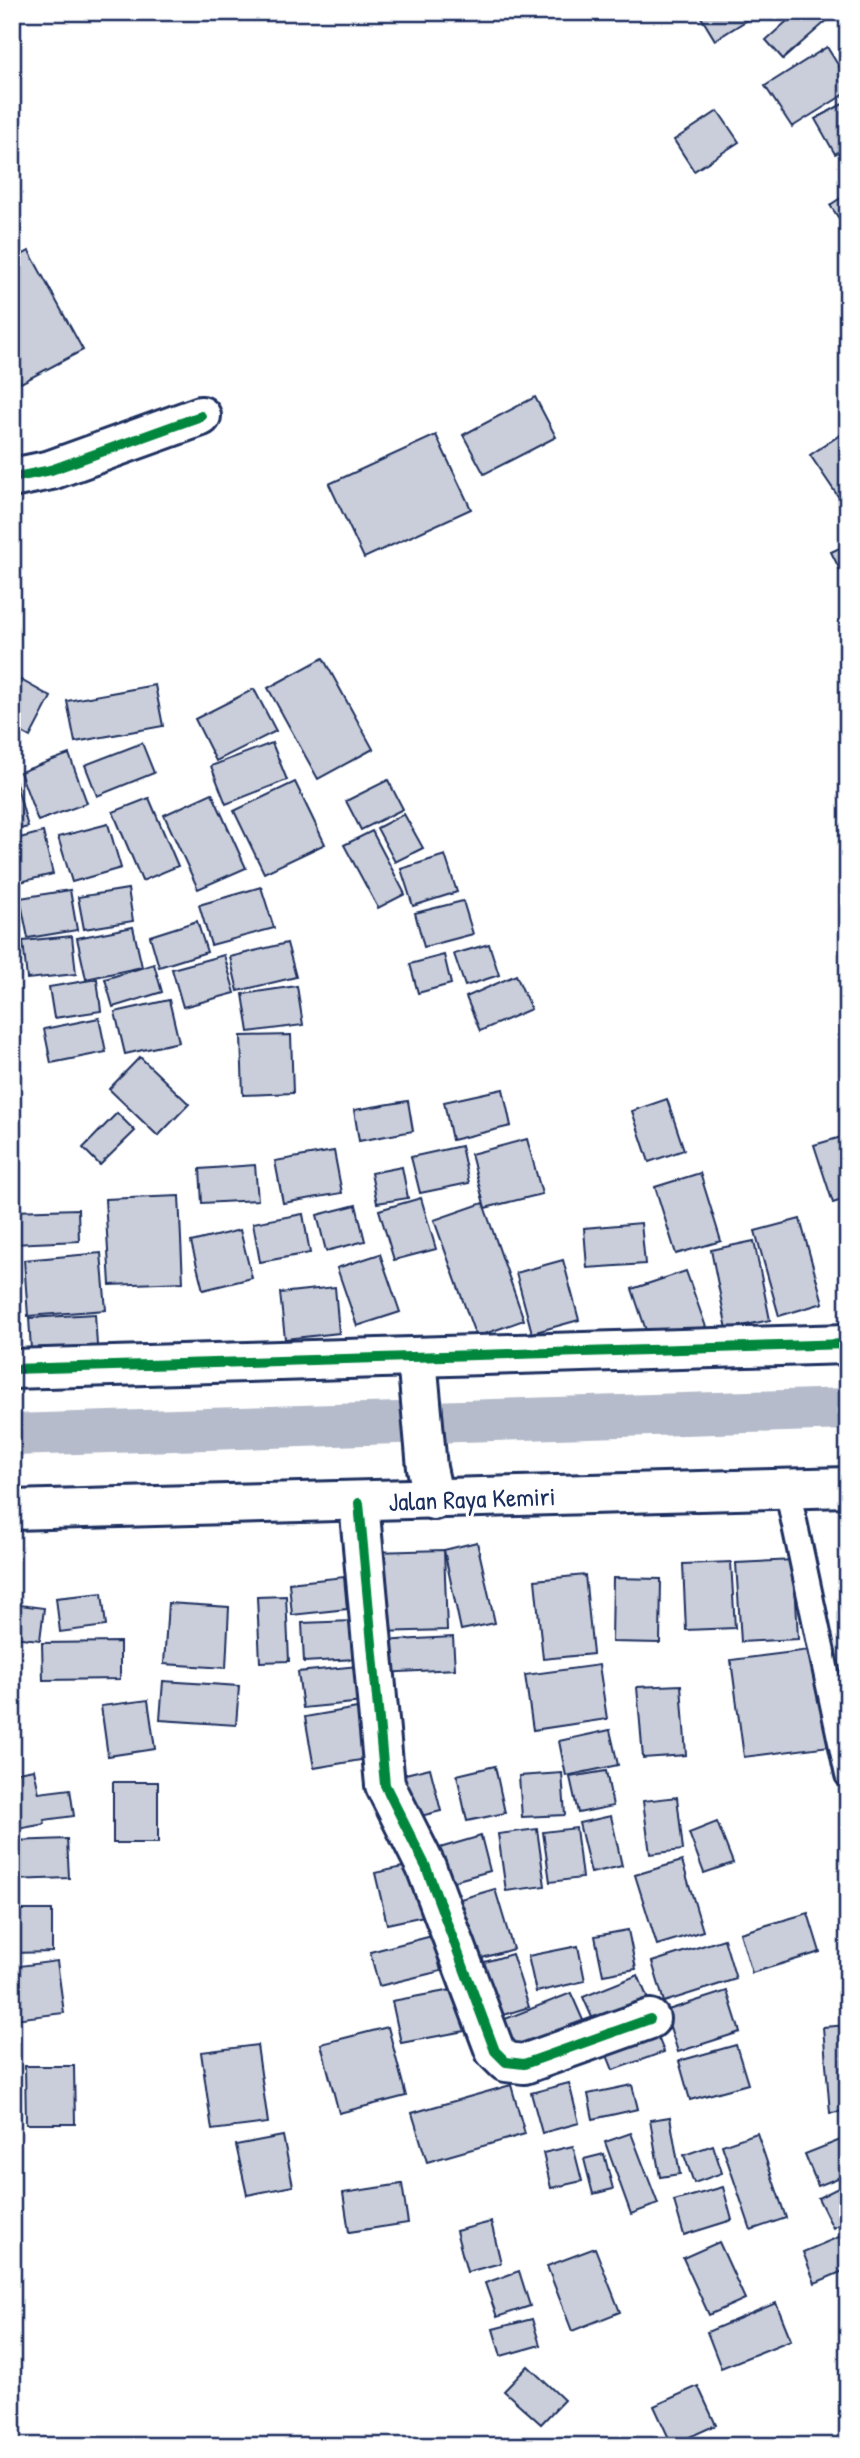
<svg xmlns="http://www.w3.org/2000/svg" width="860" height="2458" viewBox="0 0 860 2458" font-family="'Patrick Hand',sans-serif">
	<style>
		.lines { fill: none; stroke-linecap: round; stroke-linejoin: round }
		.canal { stroke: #b5bbca; stroke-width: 42 }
		.building { fill: #caceda; stroke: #1b2f5e; stroke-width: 2 }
		.service-casing { stroke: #1b2f5e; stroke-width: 30 }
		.minor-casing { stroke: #1b2f5e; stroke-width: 44 }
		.secondary-casing { stroke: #1b2f5e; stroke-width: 44 }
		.service { stroke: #fff; stroke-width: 24 }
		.minor { stroke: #fff; stroke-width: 38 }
		.secondary { stroke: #fff; stroke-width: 38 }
		.cycleway-casing { stroke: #fff; stroke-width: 15 }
		.cycleway { stroke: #00873e; stroke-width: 10 }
		.labels { text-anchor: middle; stroke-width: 6; stroke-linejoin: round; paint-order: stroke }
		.street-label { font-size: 26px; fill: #1b2f5e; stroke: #fff }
	</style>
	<rect width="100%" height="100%" fill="#fff"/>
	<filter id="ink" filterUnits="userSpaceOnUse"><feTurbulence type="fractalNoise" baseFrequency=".0143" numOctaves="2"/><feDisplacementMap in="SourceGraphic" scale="14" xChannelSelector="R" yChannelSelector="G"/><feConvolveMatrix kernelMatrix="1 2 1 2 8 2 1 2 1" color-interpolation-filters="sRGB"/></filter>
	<g filter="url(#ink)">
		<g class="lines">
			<polyline class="canal" points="12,1435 848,1409"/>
		</g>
		<g class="building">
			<polygon points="698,12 760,12 715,40"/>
			<polygon points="797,12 825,12 830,18 783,59 766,40"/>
			<polygon points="827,47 848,81 848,92 792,127 765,86"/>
			<polygon points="848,101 848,147 835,154 815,119"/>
			<polygon points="718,111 739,142 694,171 674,140"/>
			<polygon points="848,193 848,232 830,205"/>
			<polygon points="29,251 83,350 21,383 12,366 12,260"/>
			<polygon points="535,397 556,437 484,474 463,435"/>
			<polygon points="436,435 471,509 364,558 329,484"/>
			<polygon points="840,435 848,447 848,511 810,455"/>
			<polygon points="848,544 848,586 831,552"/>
			<polygon points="323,658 373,749 318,779 268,688"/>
			<polygon points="12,675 51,697 30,737 12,727"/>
			<polygon points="155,685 163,726 75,742 67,701"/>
			<polygon points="254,689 276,731 216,761 195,719"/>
			<polygon points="142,743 154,773 97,796 85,765"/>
			<polygon points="272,743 287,780 226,804 211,766"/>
			<polygon points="69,754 87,803 38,821 20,772"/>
			<polygon points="12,769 28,827 12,831"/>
			<polygon points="388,780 403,809 361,830 346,801"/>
			<polygon points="295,782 325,844 264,873 234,811"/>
			<polygon points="212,793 246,868 198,889 164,815"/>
			<polygon points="149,798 178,866 142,881 113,812"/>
			<polygon points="404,814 423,848 395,862 377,828"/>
			<polygon points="108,824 121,868 72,882 58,837"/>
			<polygon points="372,831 405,894 378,908 344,845"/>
			<polygon points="43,832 53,874 12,884 12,840"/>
			<polygon points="445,855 457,892 413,906 401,869"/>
			<polygon points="261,887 274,928 211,945 199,905"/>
			<polygon points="128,889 133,921 84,929 78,897"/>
			<polygon points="70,890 77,930 28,938 20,898"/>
			<polygon points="463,901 473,934 424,947 415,913"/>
			<polygon points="197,921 207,952 159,967 150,936"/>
			<polygon points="133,927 142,967 86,979 77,938"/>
			<polygon points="72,936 76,974 27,979 23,941"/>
			<polygon points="287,943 296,977 238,991 230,957"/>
			<polygon points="489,944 499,975 465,986 454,954"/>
			<polygon points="224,955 235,993 183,1007 172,969"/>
			<polygon points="444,955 451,984 418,993 410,964"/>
			<polygon points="154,964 162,992 113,1007 105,979"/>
			<polygon points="516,975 531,1009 480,1031 466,997"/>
			<polygon points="97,979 101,1011 54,1018 49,987"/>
			<polygon points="297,986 303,1025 249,1032 243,994"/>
			<polygon points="169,1000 179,1042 125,1054 115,1012"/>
			<polygon points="99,1018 106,1052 51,1063 44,1029"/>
			<polygon points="291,1035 293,1093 243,1095 241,1036"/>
			<polygon points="140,1057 189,1104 158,1136 109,1089"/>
			<polygon points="503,1089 511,1126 452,1140 444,1102"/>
			<polygon points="667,1099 684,1150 649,1162 632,1111"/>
			<polygon points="408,1101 413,1131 359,1141 354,1110"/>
			<polygon points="117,1113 135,1131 100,1165 83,1148"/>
			<polygon points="848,1135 848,1198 833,1203 814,1145"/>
			<polygon points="527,1139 542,1194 485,1208 471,1154"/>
			<polygon points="461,1146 469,1183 420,1193 411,1157"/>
			<polygon points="334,1151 342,1193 283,1203 275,1161"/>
			<polygon points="255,1165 258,1200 202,1203 200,1169"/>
			<polygon points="402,1167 408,1198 377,1203 371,1173"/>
			<polygon points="700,1173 721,1241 676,1254 655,1187"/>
			<polygon points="179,1196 183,1282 110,1285 105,1199"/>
			<polygon points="421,1198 436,1249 394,1260 379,1210"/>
			<polygon points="483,1203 524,1320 476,1337 434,1220"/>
			<polygon points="356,1205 365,1241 326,1251 317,1215"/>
			<polygon points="78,1209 79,1241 12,1244 12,1211"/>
			<polygon points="303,1214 310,1253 260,1262 253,1223"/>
			<polygon points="800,1219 823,1303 779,1316 755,1231"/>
			<polygon points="641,1223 645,1264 587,1268 584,1228"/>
			<polygon points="240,1230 252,1278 203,1290 191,1242"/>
			<polygon points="754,1241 770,1320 727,1329 711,1250"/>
			<polygon points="101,1253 106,1310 28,1316 24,1260"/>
			<polygon points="380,1254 400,1312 357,1326 337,1268"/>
			<polygon points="563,1260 579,1320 532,1333 516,1273"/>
			<polygon points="686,1271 706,1327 651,1345 632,1289"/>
			<polygon points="335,1287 339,1333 285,1339 280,1293"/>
			<polygon points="95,1314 98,1361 32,1365 29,1318"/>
			<polygon points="477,1542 495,1623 461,1630 444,1550"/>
			<polygon points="444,1550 447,1630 379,1632 375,1552"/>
			<polygon points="794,1560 798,1639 741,1642 736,1563"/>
			<polygon points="731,1562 735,1628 686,1630 683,1564"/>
			<polygon points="585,1575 593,1654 543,1659 535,1580"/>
			<polygon points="344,1577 347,1609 292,1615 289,1583"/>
			<polygon points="613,1578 661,1579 660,1643 612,1642"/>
			<polygon points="102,1593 106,1626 60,1632 56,1598"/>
			<polygon points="286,1596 289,1661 260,1662 257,1597"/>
			<polygon points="168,1603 229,1607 226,1668 164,1664"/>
			<polygon points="12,1604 44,1608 40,1640 12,1637"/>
			<polygon points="353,1621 355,1659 304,1662 302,1623"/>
			<polygon points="453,1637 455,1669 382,1673 380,1641"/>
			<polygon points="120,1642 120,1679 43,1680 42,1643"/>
			<polygon points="817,1649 830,1746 744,1757 731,1660"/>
			<polygon points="599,1665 607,1719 533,1730 525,1675"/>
			<polygon points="358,1666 363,1702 303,1708 298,1672"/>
			<polygon points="163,1681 239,1686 236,1725 160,1720"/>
			<polygon points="681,1685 686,1755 643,1758 637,1687"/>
			<polygon points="148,1700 155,1749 108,1756 101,1706"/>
			<polygon points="369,1706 378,1757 314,1768 305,1717"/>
			<polygon points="610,1730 618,1765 566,1776 559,1741"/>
			<polygon points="495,1766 505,1813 467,1821 457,1775"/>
			<polygon points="430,1768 441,1811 404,1820 393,1777"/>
			<polygon points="34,1769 39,1793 70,1789 74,1816 44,1820 45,1824 12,1830 12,1773"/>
			<polygon points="606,1771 613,1806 578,1813 570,1777"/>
			<polygon points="562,1773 565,1815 522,1817 519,1776"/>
			<rect x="113" y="1782" width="45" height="61"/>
			<polygon points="677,1797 683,1850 650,1854 643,1801"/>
			<polygon points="611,1816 622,1866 591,1873 579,1823"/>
			<polygon points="717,1822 733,1863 704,1873 689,1833"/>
			<polygon points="576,1828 582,1878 550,1882 543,1832"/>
			<polygon points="537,1829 545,1886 506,1891 498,1834"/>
			<polygon points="481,1836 490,1871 436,1886 426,1852"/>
			<polygon points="67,1839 69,1878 12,1880 12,1841"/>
			<polygon points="682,1861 703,1931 657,1945 635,1875"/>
			<polygon points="421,1863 433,1914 387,1924 375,1873"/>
			<polygon points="495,1889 513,1949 465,1963 447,1903"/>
			<polygon points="12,1910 52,1910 52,1952 12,1953"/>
			<polygon points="808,1913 820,1952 752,1973 740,1933"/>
			<polygon points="628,1930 636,1969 603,1975 595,1936"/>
			<polygon points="432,1936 441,1971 379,1986 370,1952"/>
			<polygon points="724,1939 736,1979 664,2002 652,1962"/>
			<polygon points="578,1946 585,1981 536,1992 528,1956"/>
			<polygon points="512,1954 529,2007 487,2020 471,1966"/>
			<polygon points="57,1961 64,2013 15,2019 12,1967"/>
			<polygon points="638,1975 652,2009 598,2031 583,1997"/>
			<polygon points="457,1989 465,2031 401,2043 392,2001"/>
			<polygon points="727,1991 740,2032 678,2052 665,2011"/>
			<polygon points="571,1993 589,2034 517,2063 500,2021"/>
			<polygon points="848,2025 848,2111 830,2113 823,2027"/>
			<polygon points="388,2027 406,2096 339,2113 321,2044"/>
			<polygon points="656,2032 664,2052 613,2070 605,2050"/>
			<polygon points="257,2045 268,2123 212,2130 201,2052"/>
			<polygon points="736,2045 748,2084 690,2100 679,2061"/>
			<polygon points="25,2066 74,2066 75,2124 26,2124"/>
			<polygon points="569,2083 579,2123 542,2133 531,2093"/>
			<polygon points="511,2085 525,2134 427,2162 412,2113"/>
			<polygon points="632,2085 638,2109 593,2119 588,2094"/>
			<polygon points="670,2117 680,2174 660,2177 650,2120"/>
			<polygon points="631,2133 658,2204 631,2214 605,2142"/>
			<polygon points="757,2133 786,2218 751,2230 722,2145"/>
			<polygon points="283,2136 293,2186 247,2195 236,2145"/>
			<polygon points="848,2137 848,2174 818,2186 805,2154"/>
			<polygon points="713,2145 722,2173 694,2183 684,2155"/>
			<polygon points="573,2146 582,2181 551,2188 543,2153"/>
			<polygon points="604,2154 613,2189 593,2194 584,2159"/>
			<polygon points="848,2183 848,2220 833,2228 818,2198"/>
			<polygon points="402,2184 408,2223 349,2232 343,2193"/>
			<polygon points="723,2187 732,2220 684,2235 674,2201"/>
			<polygon points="491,2222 501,2263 467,2272 456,2231"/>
			<polygon points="848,2233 848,2269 815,2283 803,2252"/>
			<polygon points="719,2242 745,2299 709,2315 683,2258"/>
			<polygon points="595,2248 620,2312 572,2331 547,2266"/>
			<polygon points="519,2271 530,2306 497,2317 485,2283"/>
			<polygon points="776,2303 791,2340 721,2368 707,2332"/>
			<polygon points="532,2319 540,2345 501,2356 493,2329"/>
			<polygon points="528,2366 564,2400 541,2424 504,2391"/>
			<polygon points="698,2386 716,2425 672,2445 654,2406"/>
		</g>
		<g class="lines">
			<defs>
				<polyline id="service" points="787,1488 848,1775"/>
				<g id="minor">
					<polyline points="12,478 51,470 201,416"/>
					<polyline points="417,1358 427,1468 434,1500"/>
					<polyline points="12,1369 848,1344"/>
					<polyline points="359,1503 385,1785 426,1867 495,2051 506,2062 524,2064 650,2019"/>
				</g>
				<polyline id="secondary" points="12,1510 848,1487"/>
			</defs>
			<use href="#service" class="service-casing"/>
			<use href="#minor" class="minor-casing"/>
			<use href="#secondary" class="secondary-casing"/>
			<use href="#service" class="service"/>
			<use href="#minor" class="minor"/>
			<use href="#secondary" class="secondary"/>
			<defs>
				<g id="cycleway">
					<polyline points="12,478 51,470 201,416"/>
					<polyline points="12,1369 848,1344"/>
					<polyline points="359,1503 385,1785 426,1867 495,2051 506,2062 524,2064 650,2019"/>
				</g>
			</defs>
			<use href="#cycleway" class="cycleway-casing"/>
			<use href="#cycleway" class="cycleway"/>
		</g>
	</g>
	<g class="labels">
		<g class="street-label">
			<text transform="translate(472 1499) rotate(-2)" y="9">Jalan Raya Kemiri</text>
		</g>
	</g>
	<rect width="860" height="2458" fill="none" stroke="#fff" stroke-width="42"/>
	<rect x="21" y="21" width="818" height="2416" fill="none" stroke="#1b2f5e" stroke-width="2.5" filter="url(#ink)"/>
</svg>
